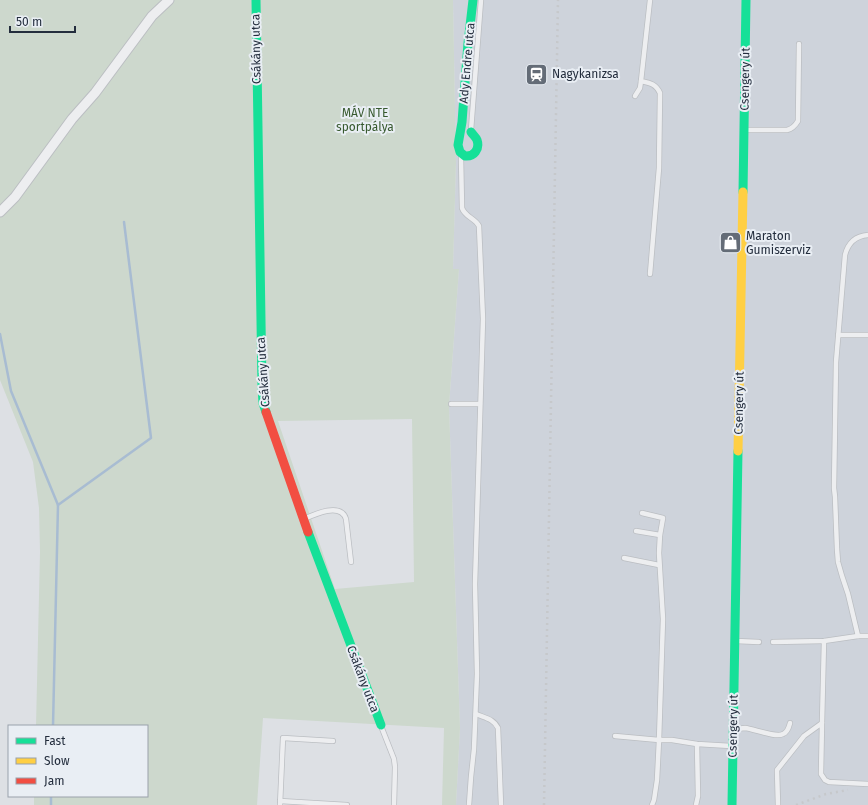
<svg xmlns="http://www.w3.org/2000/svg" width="868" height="805" viewBox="0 0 868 805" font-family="'Fira Sans',sans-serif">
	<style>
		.built { fill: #ced3db }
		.green { fill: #cdd8cd; fill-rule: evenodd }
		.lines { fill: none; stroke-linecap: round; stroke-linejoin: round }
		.stream { stroke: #a8bcd2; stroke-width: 2.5 }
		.lane-casing { stroke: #bbbec2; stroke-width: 6 }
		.street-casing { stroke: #bbbec2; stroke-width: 11 }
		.lane { stroke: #edeef0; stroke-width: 4.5 }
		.street { stroke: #edeef0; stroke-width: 9 }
		.fast { stroke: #16e098; stroke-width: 9 }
		.slow { stroke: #ffcf43; stroke-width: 9 }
		.jam { stroke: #f24e42; stroke-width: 9 }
		.rail { stroke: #c6c8cb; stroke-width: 2.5; stroke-dasharray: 2 4; stroke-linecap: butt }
		.labels { text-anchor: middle; stroke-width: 4; stroke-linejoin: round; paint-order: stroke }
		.street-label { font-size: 12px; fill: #232d3d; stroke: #e9eef4 }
		.poi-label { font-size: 12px; fill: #232d3d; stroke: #e9eef4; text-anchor: start }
		.park-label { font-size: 12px; fill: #385a2f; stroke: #e9eef4 }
	</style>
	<rect width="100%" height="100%" fill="#dde0e4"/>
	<polygon class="built" points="453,0 868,0 868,805 456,805 460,728 449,406 459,269 453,269 456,162"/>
	<path class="green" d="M0,0H453L456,162L453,269H459L449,406L460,728L456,805H442L444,728L263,718L257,805H34V796H147V726H36L40,552L39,508L33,462L0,380ZM412,419L414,582L335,589L278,421Z"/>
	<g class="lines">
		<g class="stream">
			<polyline points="0,334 11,391 58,505 53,726"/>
			<polyline points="58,505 151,438 124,222"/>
			<polyline points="51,805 51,796"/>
		</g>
		<defs>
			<g id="lane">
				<path d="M650,0L641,81C650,83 656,84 660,93L659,168L650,274"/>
				<polyline points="635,96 640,88 641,81"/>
				<polyline points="471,130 481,0"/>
				<path d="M746,130H787C792,129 795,126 798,121L799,44"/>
				<path d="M461,157L462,208C465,217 475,218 479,226L483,319L475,584L477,674L474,749L471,777L469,805"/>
				<polyline points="838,335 868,335"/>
				<polyline points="451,404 480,404"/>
				<polyline points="642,513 663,518 660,535 659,553 663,619 659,740 657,780 654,800 652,805"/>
				<path d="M304,519C315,514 341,502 346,519L351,562"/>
				<polyline points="636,531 660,535"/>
				<polyline points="624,558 659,565"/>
				<path d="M858,636L848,594L842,576L838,562L837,549L835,497L834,488L836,362L845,255C848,243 855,236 868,235"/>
				<polyline points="736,641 759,642"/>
				<polyline points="773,642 824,641 858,636 868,636"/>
				<path d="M476,714C485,718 494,719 498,728L501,805"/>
				<polyline points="822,723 824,641"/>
				<polyline points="381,726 394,759 395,767 394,805"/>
				<path d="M735,729C739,729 742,728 745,728C754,729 776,738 783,734C788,732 789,727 790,723"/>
				<polyline points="615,736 659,740 672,740 697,744 731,746"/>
				<polyline points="280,801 347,805"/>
				<polyline points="280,805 283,738 333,741"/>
				<polyline points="696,805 698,796 697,744"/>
				<polyline points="778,805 777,770 804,736 822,723 821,774 825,780 829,782 868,784"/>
			</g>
			<polyline id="street" points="0,212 15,197 72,119 95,93 152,16 169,0"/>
		</defs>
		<use href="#lane" class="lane-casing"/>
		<use href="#street" class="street-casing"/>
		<use href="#lane" class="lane"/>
		<use href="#street" class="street"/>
		<g class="fast">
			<polyline points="256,0 262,385 263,403 266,412"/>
			<path d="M471,132C473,135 476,137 477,140C480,149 474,157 465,156L460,152L458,145L462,122L468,43L473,0"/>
			<polyline points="743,192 746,0"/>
			<polyline points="308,532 381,725"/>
			<polyline points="732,805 738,451"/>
		</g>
		<polyline class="slow" points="738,451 743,192"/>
		<polyline class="jam" points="266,412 308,532"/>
		<g class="rail">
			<polyline points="544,805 558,0"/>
			<polyline points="796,805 826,794 848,790"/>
		</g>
	</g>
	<defs>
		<symbol id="station-square" viewBox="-11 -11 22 22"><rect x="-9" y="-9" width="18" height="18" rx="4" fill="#646c77" stroke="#e9eef4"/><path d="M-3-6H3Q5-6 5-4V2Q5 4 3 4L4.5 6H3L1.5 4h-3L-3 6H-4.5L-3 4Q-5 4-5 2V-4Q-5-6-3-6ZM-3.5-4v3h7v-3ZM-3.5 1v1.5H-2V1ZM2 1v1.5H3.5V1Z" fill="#fff"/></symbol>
		<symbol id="shop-square" viewBox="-11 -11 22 22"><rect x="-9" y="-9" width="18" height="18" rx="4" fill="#646c77" stroke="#e9eef4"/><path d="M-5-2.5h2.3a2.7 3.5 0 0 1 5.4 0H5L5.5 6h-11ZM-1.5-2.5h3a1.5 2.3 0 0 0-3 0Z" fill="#fff"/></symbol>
	</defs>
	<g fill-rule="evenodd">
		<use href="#station-square" x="524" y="62" width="25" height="25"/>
		<use href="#shop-square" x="718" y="230" width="25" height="25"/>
	</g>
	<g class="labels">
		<g class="street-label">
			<text transform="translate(256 49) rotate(-91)" y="4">Csákány utca</text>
			<text transform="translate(467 63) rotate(-85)" y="4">Ady Endre utca</text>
			<text transform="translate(745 79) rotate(-89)" y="4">Csengery út</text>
			<text transform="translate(263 372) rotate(-94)" y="4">Csákány utca</text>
			<text transform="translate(739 403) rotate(-89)" y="4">Csengery út</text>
			<text transform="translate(363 679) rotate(69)" y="4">Csákány utca</text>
			<text transform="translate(733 726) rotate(-89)" y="4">Csengery út</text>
		</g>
		<g class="poi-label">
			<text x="552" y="78">Nagykanizsa</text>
			<text x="746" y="240">Maraton<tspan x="746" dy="14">Gumiszerviz</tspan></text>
		</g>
		<g class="park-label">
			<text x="365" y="117">MÁV NTE<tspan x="365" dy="14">sportpálya</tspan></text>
		</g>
	</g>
	<rect x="8" y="725" width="140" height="72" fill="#e9eef4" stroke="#9aa1ab"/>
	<rect x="16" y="738" width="20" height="6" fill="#16e098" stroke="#9aa1ab"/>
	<text x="44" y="745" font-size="12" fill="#232d3d">Fast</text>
	<rect x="16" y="758" width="20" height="6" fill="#ffcf43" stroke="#9aa1ab"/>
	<text x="44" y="765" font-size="12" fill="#232d3d">Slow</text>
	<rect x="16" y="778" width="20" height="6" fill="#f24e42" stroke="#9aa1ab"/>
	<text x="44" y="785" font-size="12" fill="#232d3d">Jam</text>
	<path d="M10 26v6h65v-6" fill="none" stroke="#232d3d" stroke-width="2"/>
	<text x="16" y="26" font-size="12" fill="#232d3d" stroke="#e9eef4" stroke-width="3" paint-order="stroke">50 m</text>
</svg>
